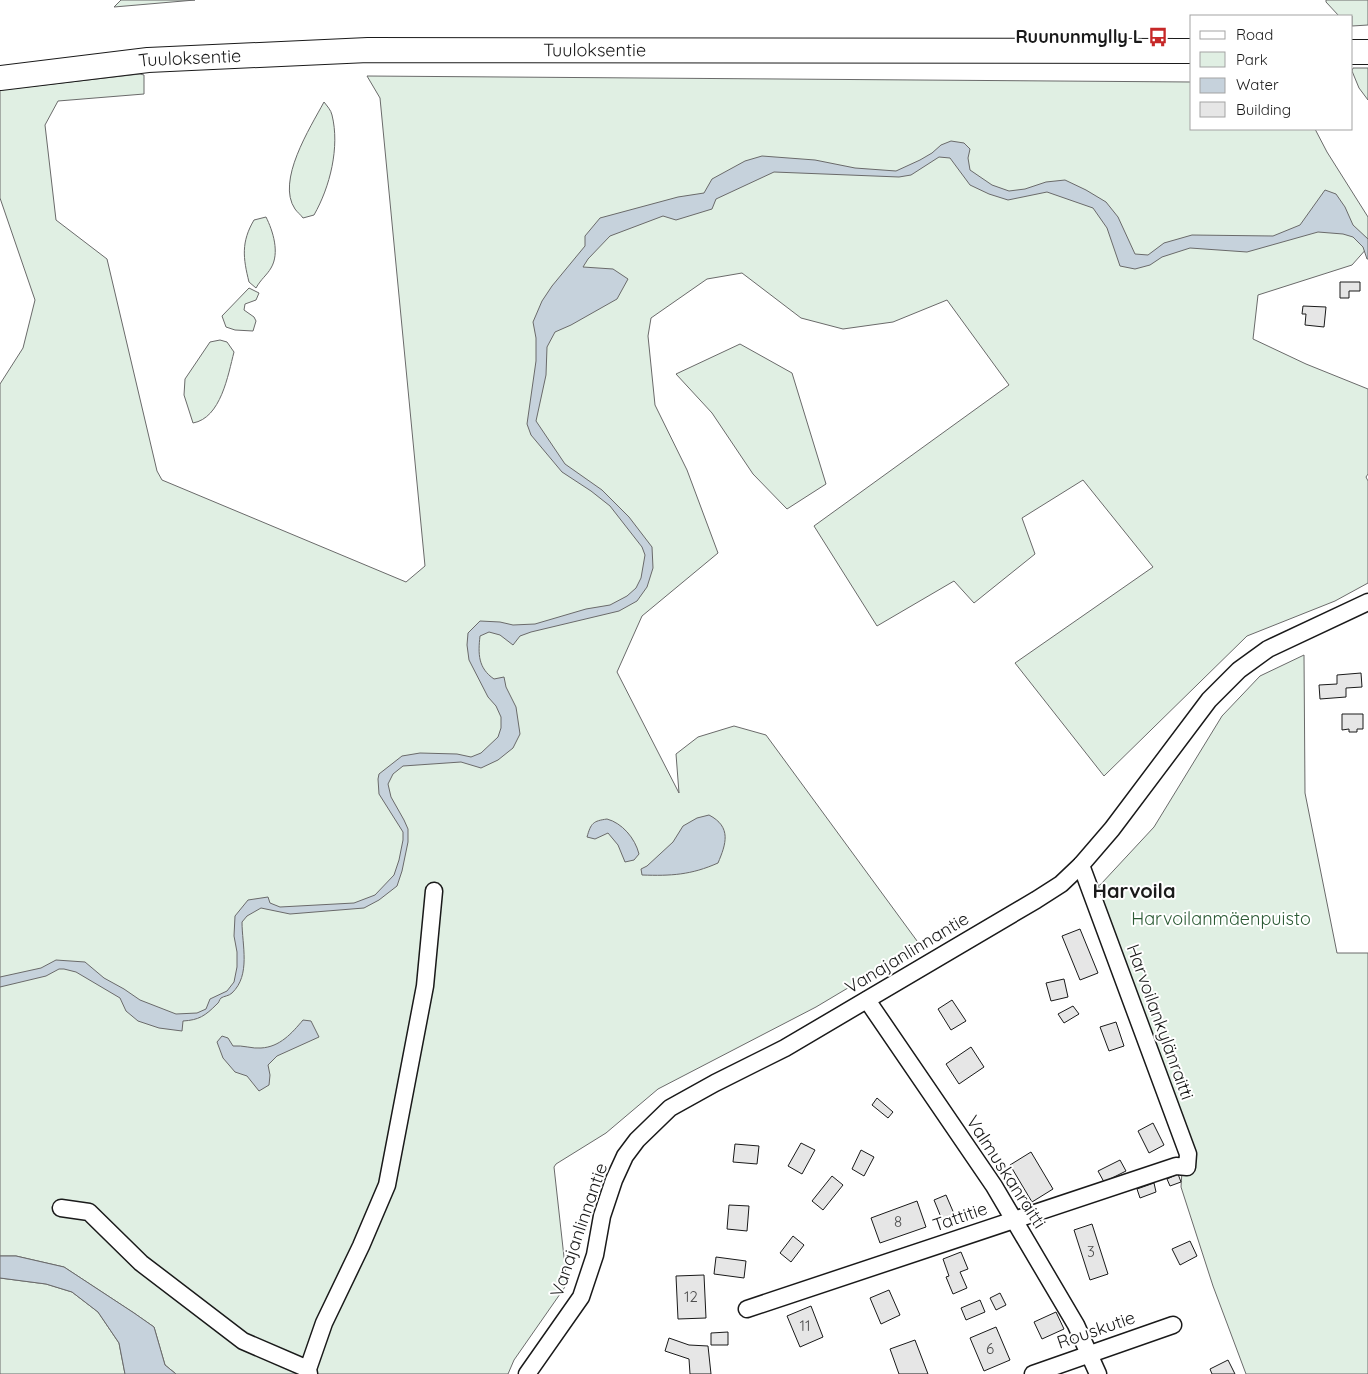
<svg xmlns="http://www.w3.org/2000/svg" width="1368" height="1374" viewBox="0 0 1368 1374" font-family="Quicksand,sans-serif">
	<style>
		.green { fill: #e0efe3; stroke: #6a6a6a }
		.water { fill: #c6d2dc; stroke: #6a6a6a }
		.building { fill: #e6e6e6; stroke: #1a1a1a }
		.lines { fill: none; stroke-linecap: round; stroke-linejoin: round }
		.minor-casing { stroke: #1a1a1a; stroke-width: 19 }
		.highway-casing { stroke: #1a1a1a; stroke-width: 26 }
		.minor { stroke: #fff; stroke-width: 16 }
		.highway { stroke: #fff; stroke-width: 24 }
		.labels { text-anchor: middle; stroke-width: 4; stroke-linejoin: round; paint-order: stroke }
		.number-label { font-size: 15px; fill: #4d4d4d }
		.poi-label { font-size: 18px; font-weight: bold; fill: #1a1a1a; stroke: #fff; text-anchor: end }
		.street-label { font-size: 18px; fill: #1a1a1a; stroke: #fff }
		.park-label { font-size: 18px; fill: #2b5a34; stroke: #fff }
		.quarter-label { font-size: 20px; font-weight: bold; fill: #1a1a1a; stroke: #fff }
	</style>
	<rect width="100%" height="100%" fill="#fff"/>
	<g class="green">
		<polygon points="121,0 195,0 114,7"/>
		<polygon points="1326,0 1368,0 1368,25 1352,26 1352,16 1339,16 1326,2"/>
		<polygon points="1353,68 1368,68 1368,100 1359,88 1352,71"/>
		<polygon points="140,74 144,75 144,94 58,101 45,125 56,220 107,259 157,471 162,480 406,582 425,566 380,98 367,76 1192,82 1192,129 1315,129 1327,152 1368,217 1368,247 1352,265 1258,295 1253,339 1306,364 1368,389 1368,474 1366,477 1368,481 1368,583 1335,601 1247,636 1104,776 1015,663 1153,567 1083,480 1022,518 1035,554 974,603 954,581 877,626 814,526 1009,385 947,300 893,322 843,329 801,318 742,273 707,279 651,318 648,336 655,405 687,470 718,553 642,616 617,672 679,793 676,754 698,737 734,726 766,735 920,945 816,1007 658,1089 606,1133 556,1164 554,1167 567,1284 514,1360 508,1374 176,1374 165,1365 154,1327 134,1313 64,1267 16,1256 0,1256 0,384 23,348 35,300 0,198 0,90"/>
		<path d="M324,102C327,106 331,110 332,115C340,147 330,187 314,215L303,218C301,215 297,212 295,209C276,181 310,128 324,102Z"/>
		<path d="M266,217C273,231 280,253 271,268C267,275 261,279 256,288L249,282C243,258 241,242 254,220Z"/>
		<polygon points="249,288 259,293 256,300 245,304 244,310 254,317 256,321 253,331 235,330 226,327 222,316"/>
		<path d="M220,340L227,342L234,352C228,375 221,418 193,423L184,395L185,379L210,342Z"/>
		<polygon points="740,344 792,373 826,484 787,509 753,474 712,413 676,374"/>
		<polygon points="1304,655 1305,793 1337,953 1368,953 1368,1374 1246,1374 1213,1286 1181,1187 1182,1171 1193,1171 1094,889 1101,884 1154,827 1222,716 1260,676"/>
		<polygon points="0,1278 46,1284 72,1292 98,1312 119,1343 125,1374 0,1374"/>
	</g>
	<g class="water">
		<path d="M951,141L964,143L970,149L968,158L970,170L992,185L1009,191L1025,189L1046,182L1065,180L1086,190L1106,202L1118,217L1135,254L1148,255L1164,243L1192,235L1273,236L1300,225L1325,190L1336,194L1345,207L1353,225L1368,239V259H1367L1363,247L1353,237L1343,234L1318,232L1247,252L1190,248L1162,257L1150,265L1135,269L1120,266L1107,228L1093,208L1047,192L1008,200L989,194L970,185L950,158L939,157L911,175L899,177L774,172L716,199L712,209L676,220L663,216L610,236L588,259L583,267L613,269L628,279L617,299L571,325L555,332L547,347L546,375L536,421L565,464L602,490L629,517L652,547L653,568L647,587L637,601L619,611L531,632L520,636L513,645L500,635L489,632L480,636C478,654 478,668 494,679L504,677L506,687L516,707L520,734L513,748L498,760L481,768L461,762L403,766L393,774L388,784L391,797L404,820L408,829V842L402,871L397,886L379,900L364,908L290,914L261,908L247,916L242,922C242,945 251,975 232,993C229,996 224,996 221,998C219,1000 219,1003 217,1004C205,1016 199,1020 183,1021L182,1031L159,1028L138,1021L126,1011L120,998L76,972L64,969H59L46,976L0,987V977L41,968L56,960L85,962L104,978L124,989L140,1000L176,1014L197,1013L206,1009L210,999L227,991L234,982L237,967V952L234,936L235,916L248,900L268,897L270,903L280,907L354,903L375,895L394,875L399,860L403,840V832L379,794L378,779L379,774L402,756L420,753L457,754L471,757L481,753L498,737L501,728V717L496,706L488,697L469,660L467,645L468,633L480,621L500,622L513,625L535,624L586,609L610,605L627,596L636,588L641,578L645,555L642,547L610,506L591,491L562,472L531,435L527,424L536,361V338L533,322L542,301L552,286L585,246V236L600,218L678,197L704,193L712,179L745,161L762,156L815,160L855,168L896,171L920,160L932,153L941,145Z"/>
		<path d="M709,815C732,827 726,844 718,863C691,875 671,876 642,875L641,869L647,866L673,842L683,826L697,818Z"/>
		<path d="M607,819C622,823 635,838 639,854L634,860L625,862L618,845L608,833L595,839L587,837C591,823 593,821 607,819Z"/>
		<path d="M303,1020L311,1021L319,1037L277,1056L268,1065L270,1075L269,1085L259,1091L247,1076L235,1072L223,1058L217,1042L222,1036L228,1038L233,1046C243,1045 253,1049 261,1048C280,1047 292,1033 303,1020Z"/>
		<polygon points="0,1256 16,1256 64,1267 134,1313 154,1327 165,1365 176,1374 125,1374 119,1343 98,1312 72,1292 46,1284 0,1278"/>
	</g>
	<g class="building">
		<polygon points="1340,282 1360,282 1360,291 1349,291 1349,298 1340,298"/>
		<polygon points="1303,306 1326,307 1324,327 1305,325 1306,314 1302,314"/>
		<polygon points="1361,673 1362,687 1346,688 1346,697 1320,699 1319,685 1337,684 1337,675"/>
		<polygon points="1342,714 1363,714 1363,729 1357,729 1357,732 1349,732 1349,729 1342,730"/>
		<polygon points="1080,929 1098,973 1080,980 1062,936"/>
		<polygon points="1064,979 1068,997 1051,1001 1046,983"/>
		<polygon points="952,1000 966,1021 951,1030 938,1009"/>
		<polygon points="1073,1006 1079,1014 1064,1023 1058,1014"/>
		<polygon points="1116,1022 1124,1046 1109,1051 1100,1027"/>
		<polygon points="971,1047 984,1067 959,1084 946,1064"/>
		<polygon points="877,1098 893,1112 888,1118 872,1105"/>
		<polygon points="1153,1123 1164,1145 1149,1153 1138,1131"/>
		<polygon points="801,1143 815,1150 802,1174 788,1166"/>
		<polygon points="735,1144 759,1146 757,1164 733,1162"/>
		<polygon points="861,1150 874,1157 864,1176 852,1169"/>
		<polygon points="1031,1152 1053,1189 1032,1202 1010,1165"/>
		<polygon points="1120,1160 1126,1171 1104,1182 1098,1171"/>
		<polygon points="1178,1174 1181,1182 1170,1186 1167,1179"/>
		<polygon points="832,1176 843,1185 823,1210 812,1201"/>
		<polygon points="1154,1183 1156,1192 1140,1198 1137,1189"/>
		<polygon points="946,1195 955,1216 943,1222 934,1200"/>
		<polygon points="917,1201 926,1227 880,1243 871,1218"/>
		<polygon points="729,1205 749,1206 747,1231 727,1229"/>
		<polygon points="1092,1224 1108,1274 1090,1280 1074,1230"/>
		<polygon points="793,1236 804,1245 791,1262 780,1253"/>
		<polygon points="1190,1241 1197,1256 1180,1265 1172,1249"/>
		<polygon points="961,1252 968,1269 960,1272 967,1288 953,1294 946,1277 949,1276 943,1259"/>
		<polygon points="716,1257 746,1261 744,1278 714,1274"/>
		<polygon points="704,1275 706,1318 678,1319 676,1276"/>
		<polygon points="889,1290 900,1315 881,1324 870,1298"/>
		<polygon points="1000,1293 1006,1305 996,1310 990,1298"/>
		<polygon points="980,1300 985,1312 966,1320 961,1308"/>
		<polygon points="811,1306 823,1337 800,1347 787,1316"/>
		<polygon points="1056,1312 1064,1329 1042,1339 1034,1322"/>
		<polygon points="996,1327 1010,1360 984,1371 970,1338"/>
		<polygon points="728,1332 728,1345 711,1345 711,1333"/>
		<polygon points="669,1338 689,1345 708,1346 711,1374 690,1374 689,1359 665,1351"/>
		<polygon points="915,1340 928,1374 899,1374 890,1349"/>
		<polygon points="1228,1360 1235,1374 1212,1374 1210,1369"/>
	</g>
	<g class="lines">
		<defs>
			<g id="minor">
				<polyline points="867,1000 994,1186 1076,1325 1098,1374"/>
				<polyline points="61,1208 89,1212 141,1263 243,1341 308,1369"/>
				<polyline points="747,1309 1176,1166 1187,1167 1188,1154 1081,865"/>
				<polyline points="309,1374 308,1369 324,1323 361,1246 387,1185 425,986 434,891"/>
				<polyline points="527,1374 581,1297 595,1255 602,1216 614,1180 625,1156 637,1140 670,1108 715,1083 785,1048 1036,900 1061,884 1081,865 1112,829 1209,700 1239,670 1268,649 1368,602"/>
				<polyline points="1033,1374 1173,1325"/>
			</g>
			<g id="highway">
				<polyline points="1352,52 1368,52"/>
				<path id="s1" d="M0,78L148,60L368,50L1192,51"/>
			</g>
		</defs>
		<use href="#minor" class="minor-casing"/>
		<use href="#highway" class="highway-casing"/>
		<use href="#minor" class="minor"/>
		<use href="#highway" class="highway"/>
	</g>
	<defs>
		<symbol id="bus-bare" viewBox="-9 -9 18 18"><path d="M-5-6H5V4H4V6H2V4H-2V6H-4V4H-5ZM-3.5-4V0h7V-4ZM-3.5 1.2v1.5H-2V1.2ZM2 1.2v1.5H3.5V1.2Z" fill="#c62828" stroke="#fff" stroke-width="2.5" paint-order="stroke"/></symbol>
	</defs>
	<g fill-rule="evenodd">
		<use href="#bus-bare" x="1144" y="23" width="28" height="28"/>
	</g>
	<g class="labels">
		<g class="number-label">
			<text x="898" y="1227">8</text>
			<text x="1091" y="1257">3</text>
			<text x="691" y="1302">12</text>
			<text x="805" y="1331">11</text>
			<text x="990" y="1354">6</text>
		</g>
		<g class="poi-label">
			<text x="1143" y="43">Ruununmylly L</text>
		</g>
		<g class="street-label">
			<text dy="6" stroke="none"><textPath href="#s1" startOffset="596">Tuuloksentie</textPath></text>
			<text dy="6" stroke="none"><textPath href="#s1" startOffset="191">Tuuloksentie</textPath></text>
			<text transform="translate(907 953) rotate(-31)" y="6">Vanajanlinnantie</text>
			<text transform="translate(1160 1022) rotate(70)" y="6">Harvoilankylänraitti</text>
			<text transform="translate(1006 1172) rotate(57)" y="6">Valmuskanraitti</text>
			<text transform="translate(960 1217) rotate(-19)" y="6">Tattitie</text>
			<text transform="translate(579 1230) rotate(-71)" y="6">Vanajanlinnantie</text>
			<text transform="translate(1096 1330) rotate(-19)" y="6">Rouskutie</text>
		</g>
		<g class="park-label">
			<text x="1221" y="925">Harvoilanmäenpuisto</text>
		</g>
		<g class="quarter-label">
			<text x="1134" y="898">Harvoila</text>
		</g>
	</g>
	<rect x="1190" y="15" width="162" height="115" fill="#ffffff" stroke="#a3a3a3"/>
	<rect x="1200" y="31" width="25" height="8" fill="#ffffff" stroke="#a3a3a3"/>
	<text x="1236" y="40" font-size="15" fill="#1a1a1a">Road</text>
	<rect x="1200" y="52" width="25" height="15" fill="#e0efe3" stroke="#a3a3a3"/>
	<text x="1236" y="65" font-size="15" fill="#1a1a1a">Park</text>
	<rect x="1200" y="78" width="25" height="15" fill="#c6d2dc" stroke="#a3a3a3"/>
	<text x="1236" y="90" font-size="15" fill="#1a1a1a">Water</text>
	<rect x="1200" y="102" width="25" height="15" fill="#e6e6e6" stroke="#a3a3a3"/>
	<text x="1236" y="115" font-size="15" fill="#1a1a1a">Building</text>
</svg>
